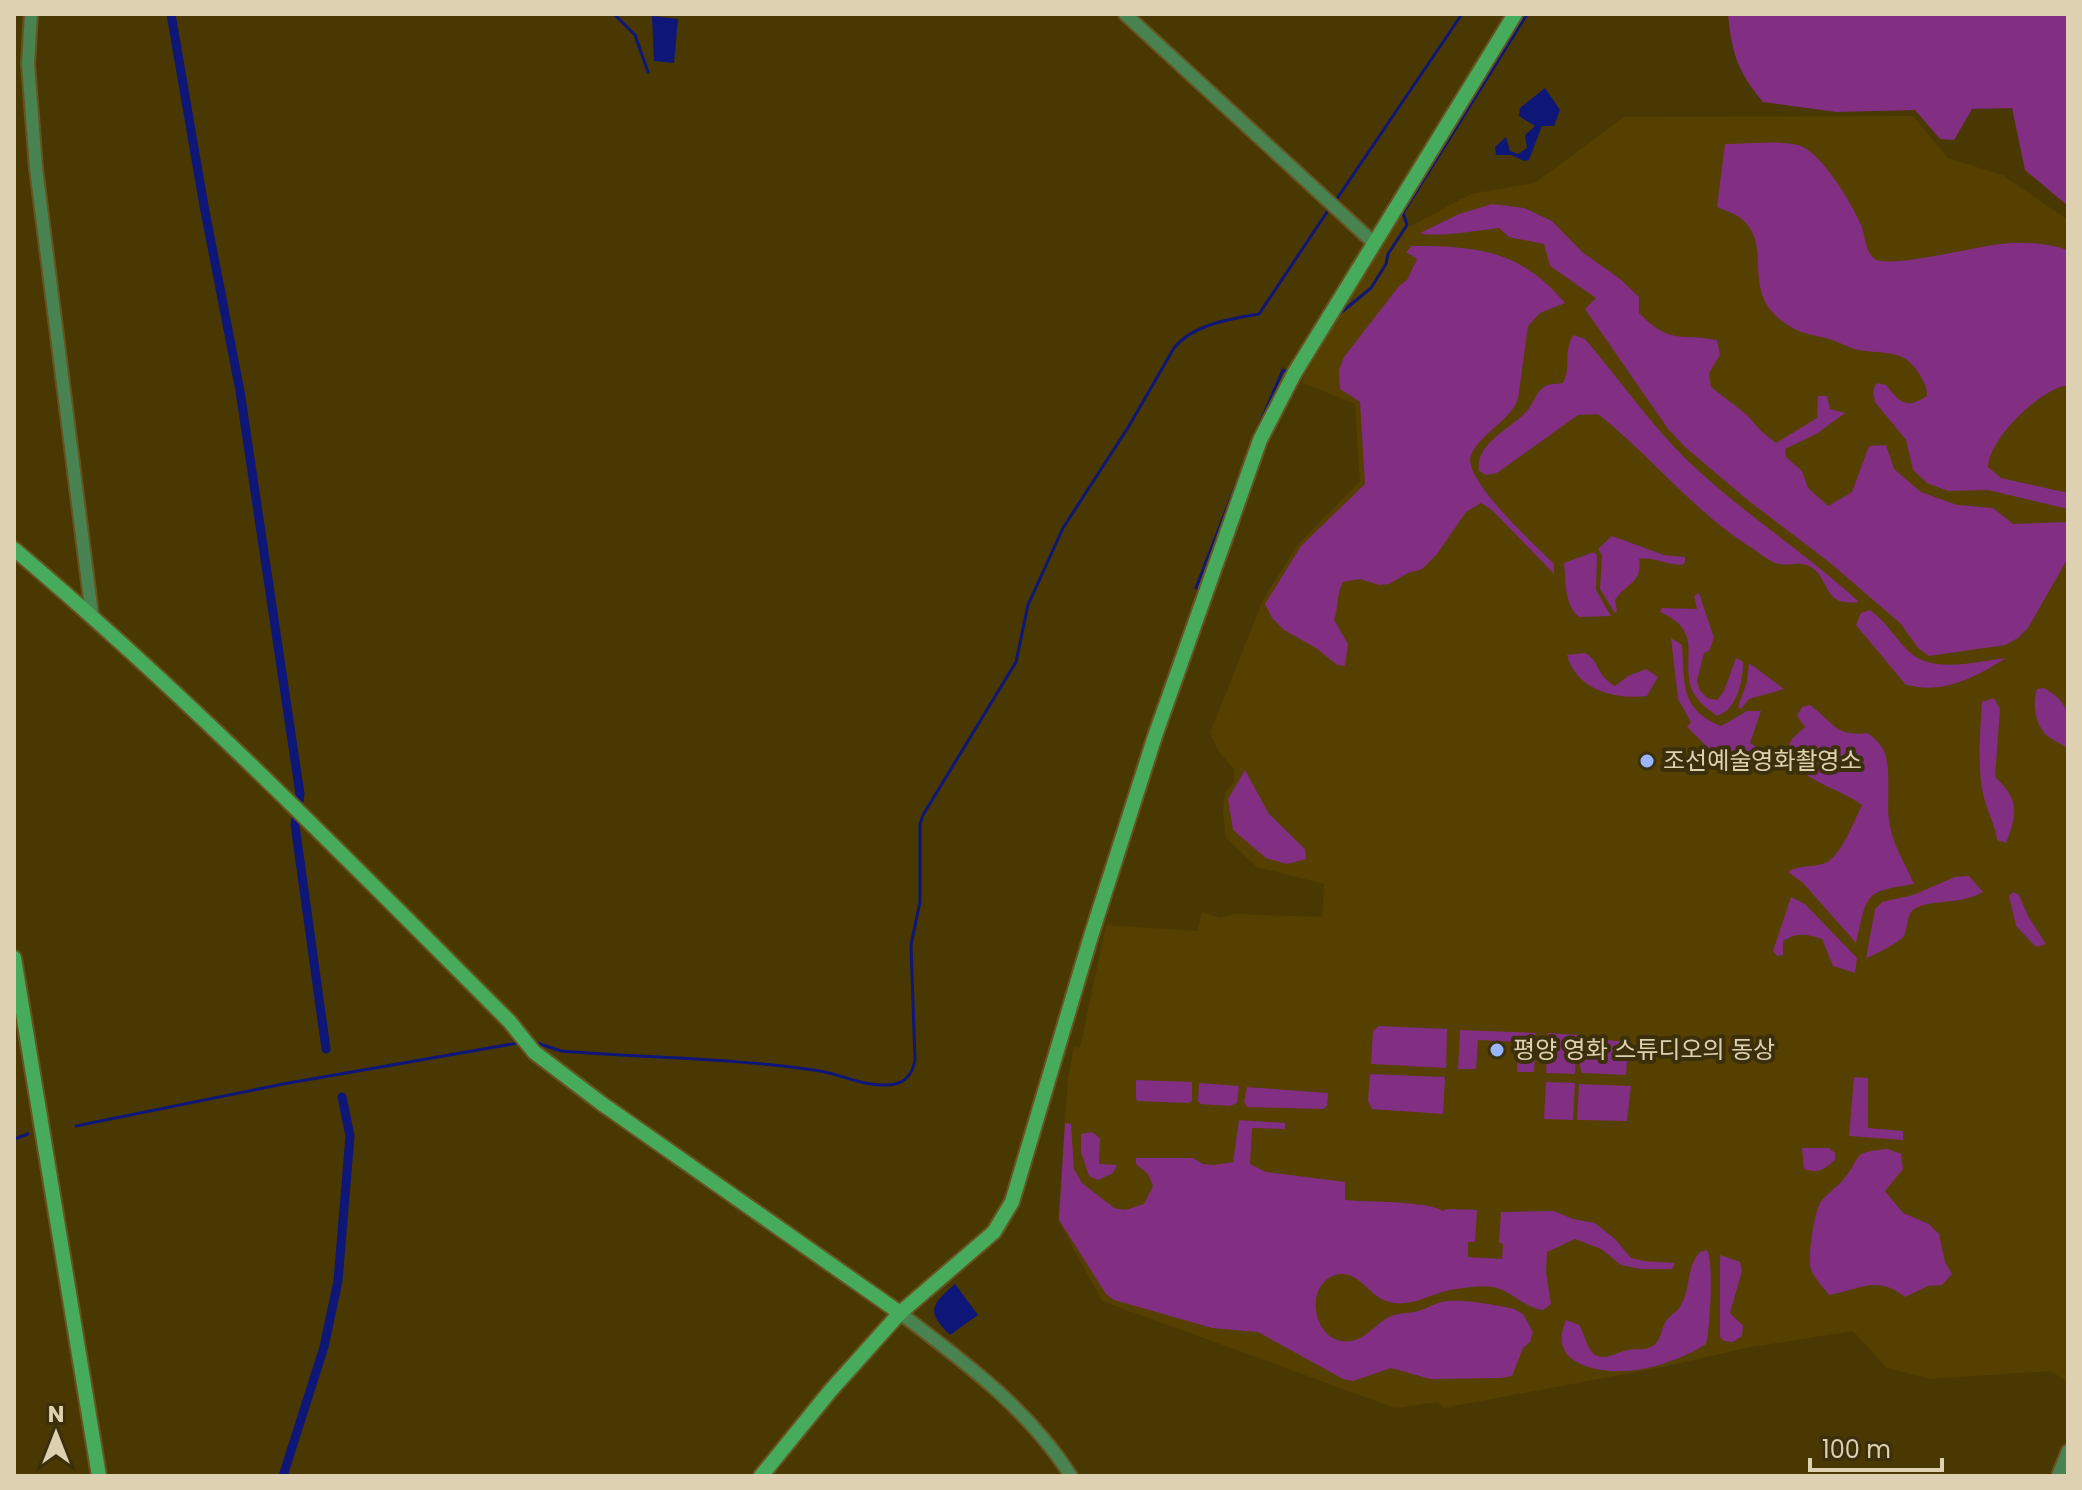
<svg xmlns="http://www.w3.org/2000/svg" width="2082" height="1490" viewBox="0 0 2082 1490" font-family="Poppins,'Noto Sans KR',sans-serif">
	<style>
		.built { fill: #554000 }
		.green { fill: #822e82 }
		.water { fill: #0e1678 }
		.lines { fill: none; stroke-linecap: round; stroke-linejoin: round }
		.stream { stroke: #0e1678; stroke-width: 3 }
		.canal { stroke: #0e1678; stroke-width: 9 }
		.tertiary-casing { stroke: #655422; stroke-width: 16 }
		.secondary-casing { stroke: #655422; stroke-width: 18 }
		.tertiary { stroke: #488351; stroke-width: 12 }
		.secondary { stroke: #46ab5a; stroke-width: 14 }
		.poi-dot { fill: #99b5fd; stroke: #3c2f0c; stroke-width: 3 }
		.labels { text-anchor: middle; stroke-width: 8; stroke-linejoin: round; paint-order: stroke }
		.poi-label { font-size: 24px; fill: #ded1b1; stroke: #3c2f0c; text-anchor: start }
	</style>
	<rect width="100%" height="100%" fill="#4a3802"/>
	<polygon class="built" points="1913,116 1948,158 2002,175 2068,220 2068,1382 2050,1371 1931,1379 1887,1368 1853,1331 1746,1348 1663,1367 1443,1408 1438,1402 1395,1408 1102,1301 1058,1220 1068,1078 1074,1047 1080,1048 1106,925 1197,931 1202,912 1220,918 1236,914 1322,917 1324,884 1257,867 1226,838 1223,810 1225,792 1234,782 1234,769 1220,753 1210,733 1263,600 1298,544 1360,482 1355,404 1301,382 1401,206 1409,227 1471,194 1535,183 1624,117"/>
	<g class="green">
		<path d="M2068,14V206L2025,170L2012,108L1972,109L1954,140L1940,139L1915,110L1836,112L1763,102C1738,72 1732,54 1728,15Z"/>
		<path d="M1725,144C1748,144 1775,140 1798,145C1821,151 1852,204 1861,225C1866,236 1864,251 1875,259C1889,269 1978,246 2001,244C2023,241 2047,243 2068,250V385C2040,389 1989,439 1988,467L2001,478L2068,493V509L1988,490L1948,491L1927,483L1913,470L1906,440L1875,402L1873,392L1876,383L1886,385C1900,402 1905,410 1927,396C1927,387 1924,382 1919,374C1905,347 1879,355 1854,349C1847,347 1839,342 1832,340C1817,335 1804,335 1791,327C1734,294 1778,245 1739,217C1733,213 1724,210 1717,207Z"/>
		<path d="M1492,204L1524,208L1552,221L1582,252L1620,279L1639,297V313C1670,345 1680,333 1717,340L1720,355L1709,373L1711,387L1747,415L1761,431L1776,443L1817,418L1818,396H1827L1830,409L1845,413L1818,433L1785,449L1786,457L1802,471L1808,488L1828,506L1852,492L1869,446L1886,445L1894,469L1921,492L1957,505L1993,508L2013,524L2068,522V558L2028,628L2018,638L2005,645L1929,656L1918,648L1901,624L1829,562L1750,502L1686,448L1668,429L1585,309L1596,298L1550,266L1544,244L1509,237L1499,228C1480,230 1435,238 1420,233L1459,214Z"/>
		<path d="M1412,246C1478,246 1520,250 1565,303L1540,313L1528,326L1518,399C1509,422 1482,432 1471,455C1461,478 1536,546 1554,564V574L1493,511L1481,503L1466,512L1437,554L1422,569L1408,573L1389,584L1379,585L1360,579L1343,582C1336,594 1339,607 1334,620L1348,644L1345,666L1337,665L1316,648L1284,630L1272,618L1265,604L1301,546L1365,484L1360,402L1340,389L1339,370L1344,357L1399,286L1407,280L1417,259L1406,252Z"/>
		<path d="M1573,335L1585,339C1620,380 1650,424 1688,461C1742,513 1805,552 1859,602C1820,607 1832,578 1809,566C1799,561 1788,566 1779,564C1770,562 1759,553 1752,548C1695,513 1650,455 1598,414L1578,415L1497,473L1486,475L1479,471C1475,444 1508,430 1525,413C1533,406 1535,393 1544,387C1551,383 1556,384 1563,383C1572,365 1562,358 1573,335Z"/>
		<path d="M1612,536L1664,555L1685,557V562L1682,565C1668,565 1651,556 1639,559C1643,582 1627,583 1615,600L1617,611L1615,613L1600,589L1602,555L1598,549Z"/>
		<path d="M1594,552L1597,556L1596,590L1611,616L1579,617C1564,605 1566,581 1564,563Z"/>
		<path d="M1699,593L1714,638L1709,651L1704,653L1697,681L1699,689L1707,698L1717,700L1724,691L1736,658L1743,662C1743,681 1737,710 1717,716C1709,710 1699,703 1694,694C1678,662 1707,632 1660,612L1662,608L1697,609L1694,596Z"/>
		<path d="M1870,610C1888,623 1898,643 1913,655C1937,673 1979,661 2006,658C1976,677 1941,696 1905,684L1856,625L1861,613Z"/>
		<path d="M1671,638L1682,645C1685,683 1679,709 1721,726L1747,711H1761L1750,743L1758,748L1754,759L1743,773L1731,770L1687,727L1691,722L1678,699Z"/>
		<path d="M1585,653C1599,660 1596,675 1615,686L1628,676L1646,669L1658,677L1647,696C1615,700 1576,690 1567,655Z"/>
		<polygon points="1749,663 1784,689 1749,699 1741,709 1738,707 1747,682"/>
		<path d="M2044,688C2073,704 2068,719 2068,749C2062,743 2051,740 2045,734C2035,722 2032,703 2037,689Z"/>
		<path d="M1994,698L2000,709L1995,777C2019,799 2018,813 2006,843L1997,840C1995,825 1988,813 1984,798C1977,771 1980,730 1982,702Z"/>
		<path d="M1810,705C1834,723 1835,737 1868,733C1872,737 1878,741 1881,746C1893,761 1886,801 1889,820C1893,847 1904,860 1914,884C1862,892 1868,894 1856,943L1803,883L1788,872C1799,864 1813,868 1825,863C1840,858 1855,819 1862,805C1836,786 1801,782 1785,752L1792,739L1805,727L1797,716L1802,707Z"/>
		<polygon points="1245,770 1269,814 1305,849 1306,859 1287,864 1266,858 1233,830 1228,799"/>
		<path d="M1969,876L1983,892C1960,905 1933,899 1916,908C1905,914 1909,927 1904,936C1900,942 1873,956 1866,958L1875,909L1882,902L1913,895L1955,877Z"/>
		<polygon points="2013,892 2019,895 2028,916 2046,944 2036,947 2016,926 2009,896"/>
		<path d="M1791,897L1805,904L1857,958L1855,973L1833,966L1822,939C1807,934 1797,932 1783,941V955L1777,956L1773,951Z"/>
		<polygon points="1379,1026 1447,1029 1446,1068 1371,1064 1373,1031"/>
		<polygon points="1460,1030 1536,1033 1534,1072 1517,1072 1518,1042 1478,1040 1476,1069 1458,1069"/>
		<polygon points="1548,1033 1577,1035 1575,1074 1546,1073"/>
		<path d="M1586,1038L1628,1042L1626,1075L1582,1073C1578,1064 1578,1044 1586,1038Z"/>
		<polygon points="1370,1074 1445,1077 1443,1114 1372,1109 1368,1101"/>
		<polygon points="1854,1077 1868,1078 1868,1128 1903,1131 1903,1140 1849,1136"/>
		<polygon points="1136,1080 1192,1082 1192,1101 1188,1103 1138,1101 1136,1099"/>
		<polygon points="1546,1082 1575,1083 1573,1120 1544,1119"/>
		<polygon points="1199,1083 1239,1086 1237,1103 1230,1106 1201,1104 1198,1101"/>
		<polygon points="1579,1084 1631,1086 1627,1121 1577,1120"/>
		<polygon points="1247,1087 1328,1093 1327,1106 1323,1109 1247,1107 1244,1102"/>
		<path d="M1239,1120L1285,1123V1129L1252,1128L1250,1164L1266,1172L1345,1182V1200C1368,1202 1428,1201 1443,1211L1446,1209L1477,1210L1475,1242H1468V1257L1502,1259L1503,1244L1499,1243L1501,1212L1554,1211L1573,1219L1595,1223L1615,1239L1631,1258L1644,1261L1675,1263L1672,1269H1641L1621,1265L1601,1249L1575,1239L1547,1252L1546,1272L1551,1304L1543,1310C1525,1307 1516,1296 1500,1289C1487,1284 1470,1287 1457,1289C1433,1291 1411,1310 1386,1301C1369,1295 1359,1272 1340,1274C1305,1279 1310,1335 1341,1341C1365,1345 1376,1320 1394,1315C1402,1313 1410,1313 1418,1311C1426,1309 1433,1304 1441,1302C1459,1298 1496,1305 1514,1309L1523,1314L1533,1332L1530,1342L1523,1348L1512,1376L1501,1378L1430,1379L1391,1368L1353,1381L1343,1379L1258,1332L1212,1328L1114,1300L1106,1294L1059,1220L1065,1123L1071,1124L1074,1169L1082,1183L1114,1208L1125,1210L1144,1204L1153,1186L1148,1174L1136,1164V1158H1193L1203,1164L1214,1165L1233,1162Z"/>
		<polygon points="1092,1132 1100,1138 1099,1164 1117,1165 1113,1173 1098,1180 1089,1176 1081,1152 1081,1134"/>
		<path d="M1802,1148H1829L1835,1153V1160C1825,1169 1818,1174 1804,1169Z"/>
		<path d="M1888,1149L1901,1154L1903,1169L1885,1191L1903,1213L1929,1224L1939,1234L1945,1262L1952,1274L1942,1285L1928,1286L1905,1297C1876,1275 1861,1289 1829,1295C1823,1287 1815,1279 1811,1270C1807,1259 1814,1214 1820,1203C1825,1195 1835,1189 1842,1181C1864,1157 1848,1152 1888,1149Z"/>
		<path d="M1707,1250C1714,1261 1710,1330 1706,1344C1688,1356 1665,1364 1643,1369C1610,1375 1544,1370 1566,1320L1579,1325C1586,1335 1587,1357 1603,1357C1611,1357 1619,1352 1627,1350C1635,1348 1642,1351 1651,1347C1662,1342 1660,1330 1666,1321C1671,1314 1678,1312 1682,1303C1691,1286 1686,1268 1700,1252Z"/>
		<polygon points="1720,1255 1740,1262 1742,1271 1730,1313 1743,1326 1742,1336 1733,1342 1724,1341 1720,1337"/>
	</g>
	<g class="water">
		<polygon points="652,16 678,19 674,63 654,61"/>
		<polygon points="1545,88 1560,110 1554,126 1542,126 1529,160 1524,161 1511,155 1496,155 1495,147 1506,137 1510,151 1518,154 1527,148 1525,135 1535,126 1519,116 1520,108"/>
		<path d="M955,1284L978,1315L950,1335C925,1311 932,1304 955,1284Z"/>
	</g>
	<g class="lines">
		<g class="stream">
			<polyline points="614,14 635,35 648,72"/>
			<polyline points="1334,203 1462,14"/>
			<polyline points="1338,315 1371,288 1386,264 1388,254 1407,225 1403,213 1527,14"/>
			<polyline points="1298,379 1300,378 1323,339"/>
			<polyline points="1258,428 1283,370 1288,372"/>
			<polyline points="1196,588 1251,446"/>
			<path d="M534,1042L561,1051C645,1058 731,1058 814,1070C839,1073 861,1086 886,1085C903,1085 912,1077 915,1060L911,945L920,902V824L923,815L1016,662L1028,605L1063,528L1129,426L1174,348C1193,324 1231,319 1259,314L1329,209"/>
			<polyline points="76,1126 283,1084 518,1043"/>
			<polyline points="14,1139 28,1134"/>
		</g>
		<g class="canal">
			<polyline points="171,14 204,206 240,391 300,794 295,825 326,1049"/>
			<polyline points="283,1476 324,1347 338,1281 350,1136 342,1097"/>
		</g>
		<defs>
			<g id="tertiary">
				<polyline points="31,14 28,64 36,168 92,615"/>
				<polyline points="1125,14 1375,244"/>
				<path d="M900,1313C962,1360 1029,1409 1071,1476"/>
				<polyline points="2058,1476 2068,1451"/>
			</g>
			<g id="secondary">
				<path d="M14,549C189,697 348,860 510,1022L534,1052L601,1103L900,1313"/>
				<polyline points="14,958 99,1476"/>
				<polyline points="761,1476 831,1390 900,1313 994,1232 1012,1202 1091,936 1155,736 1260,440 1294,374 1515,14"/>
			</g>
		</defs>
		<use href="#tertiary" class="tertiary-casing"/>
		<use href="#secondary" class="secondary-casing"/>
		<use href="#tertiary" class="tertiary"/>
		<use href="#secondary" class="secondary"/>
	</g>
	<g class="poi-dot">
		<circle cx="1647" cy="761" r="8"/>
		<circle cx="1497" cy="1050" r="8"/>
	</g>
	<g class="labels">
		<g class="poi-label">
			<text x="1663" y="769">조선예술영화촬영소</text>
			<text x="1513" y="1058">평양 영화 스튜디오의 동상</text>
		</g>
	</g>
	<rect width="2082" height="1490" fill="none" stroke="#ded1b1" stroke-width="32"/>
	<g transform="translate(56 1434)" stroke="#3c2f0c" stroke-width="6" paint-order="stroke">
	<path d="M0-6L14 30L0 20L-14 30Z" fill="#ded1b1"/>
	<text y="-12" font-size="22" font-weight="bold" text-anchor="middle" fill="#ded1b1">N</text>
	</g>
	<path d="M1810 1458v12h132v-12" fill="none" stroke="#ded1b1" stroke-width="4"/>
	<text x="1822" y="1458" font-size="24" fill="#ded1b1" stroke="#3c2f0c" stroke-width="6" paint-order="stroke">100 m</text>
</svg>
